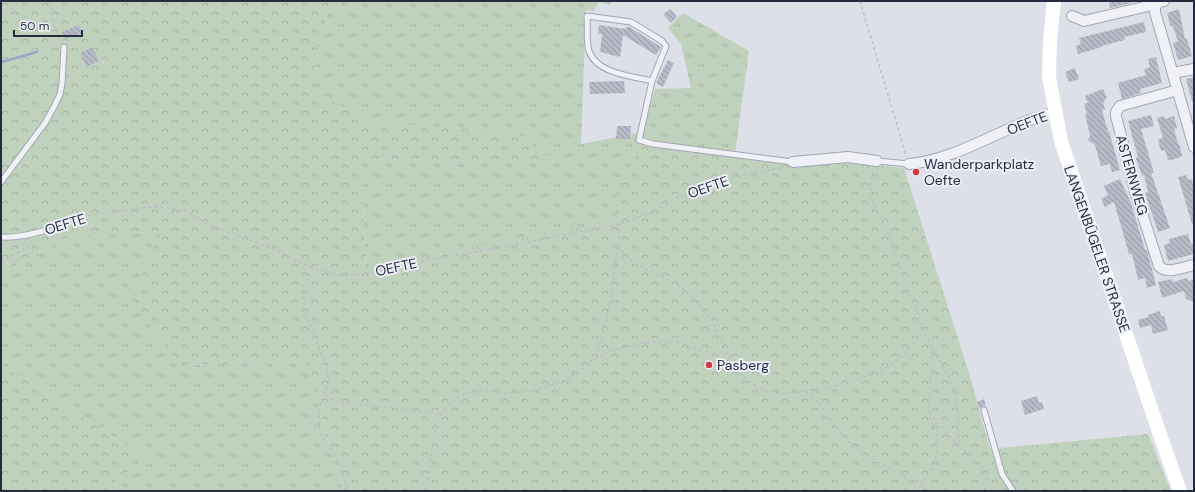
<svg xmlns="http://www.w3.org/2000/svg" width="1195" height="492" viewBox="0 0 1195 492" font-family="'DM Sans',sans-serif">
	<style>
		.grass { fill: url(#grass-tufts) }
		.forest { fill: url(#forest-crowns) }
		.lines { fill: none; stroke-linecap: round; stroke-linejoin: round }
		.stream { stroke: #95a8cb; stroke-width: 2.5 }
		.building { fill: url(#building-back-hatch) }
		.service-casing { stroke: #a2a6b2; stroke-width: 7 }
		.minor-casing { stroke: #a2a6b2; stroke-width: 12 }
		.path { stroke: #bbbec7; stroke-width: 1.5; stroke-dasharray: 3 3; stroke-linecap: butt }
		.service { stroke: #f0f1f6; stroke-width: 5 }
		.minor { stroke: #f0f1f6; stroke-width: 10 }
		.secondary { stroke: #fff; stroke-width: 14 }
		.poi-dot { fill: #d6393d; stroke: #edeff6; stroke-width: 1.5 }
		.labels { text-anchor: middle; stroke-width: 4; stroke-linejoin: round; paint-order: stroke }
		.street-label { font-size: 14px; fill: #262c40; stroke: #edeff6 }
		.poi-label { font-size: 14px; fill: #262c40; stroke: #edeff6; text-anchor: start }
	</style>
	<defs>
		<pattern id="grass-tufts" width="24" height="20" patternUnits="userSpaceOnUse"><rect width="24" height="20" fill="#c0d2be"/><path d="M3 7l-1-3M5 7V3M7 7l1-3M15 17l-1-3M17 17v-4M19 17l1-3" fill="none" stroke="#a5b4a4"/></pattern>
		<pattern id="forest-crowns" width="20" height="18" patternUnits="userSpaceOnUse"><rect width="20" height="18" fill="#c0d2be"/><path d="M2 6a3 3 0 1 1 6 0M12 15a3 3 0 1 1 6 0" fill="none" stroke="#a5b4a4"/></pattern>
		<pattern id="building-back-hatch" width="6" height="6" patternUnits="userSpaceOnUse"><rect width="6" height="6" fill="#b7bbc8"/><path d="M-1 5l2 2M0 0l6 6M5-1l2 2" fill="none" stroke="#9598a4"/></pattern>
	</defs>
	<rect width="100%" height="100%" fill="#dde0e8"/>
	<g class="grass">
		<polygon points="363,1 612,1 610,5 599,2 594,11 586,10 581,144 643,132 655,89 691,88 681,44 668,28 683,13 749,51 735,153 617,189 616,221 366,268 361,159 555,162 517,133 367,122 314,90 314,64 328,12"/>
		<polygon points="163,231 150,252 182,365 306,362 343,491 118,491 113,483 146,458 1,364 1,273 69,237"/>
	</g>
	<g class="forest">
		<polygon points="1,1 363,1 328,12 314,64 314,90 367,122 517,133 555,162 361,159 366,267 615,221 617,189 645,140 735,153 904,168 969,373 990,449 1148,434 1171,491 343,491 306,362 182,365 132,303 150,252 162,231 69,237 1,273"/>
		<polygon points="1,364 146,458 113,483 118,491 1,491"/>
	</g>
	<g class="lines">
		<polyline class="stream" points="1,62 37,52"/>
	</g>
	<g class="building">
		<polygon points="1109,1 1130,1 1131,3 1110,8"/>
		<polygon points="670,9 677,17 671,23 663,14"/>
		<polygon points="1179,9 1185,39 1187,39 1192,56 1178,60 1173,43 1178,42 1173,26 1171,27 1167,13"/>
		<polygon points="1144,22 1146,32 1124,37 1125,40 1101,46 1102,47 1078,54 1076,46 1081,44 1079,38"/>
		<polygon points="79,25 82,33 65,39 62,32"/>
		<polygon points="599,25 626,29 628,26 661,47 656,55 623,35 620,57 600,52 602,34 598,34"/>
		<polygon points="92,47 99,61 87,67 80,53"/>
		<polygon points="1156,57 1162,83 1140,89 1141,93 1122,99 1118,83 1146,75 1144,69 1150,67 1148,59"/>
		<polygon points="668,60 674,63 663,87 656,83"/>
		<polygon points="1075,68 1079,79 1069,82 1065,72"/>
		<polygon points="1194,77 1194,101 1192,101 1186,79"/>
		<polygon points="624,81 625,93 590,94 589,82"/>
		<polygon points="1103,89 1107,98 1105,99 1105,101 1103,102 1105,109 1102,110 1108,132 1109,131 1120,170 1112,172 1110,164 1101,166 1095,145 1088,140 1090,135 1085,115 1087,114 1084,104 1088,103 1085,96"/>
		<polygon points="1151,115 1154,126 1141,129 1154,173 1151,173 1170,228 1158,232 1145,193 1148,192 1144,175 1142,176 1136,158 1138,157 1128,121"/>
		<polygon points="1164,116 1165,119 1174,116 1177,128 1174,129 1178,144 1179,143 1182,156 1172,160 1168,160 1165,150 1161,151 1158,140 1163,138 1157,118"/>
		<polygon points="617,126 631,126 630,139 616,139"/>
		<polygon points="1186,175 1188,180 1192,179 1194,188 1194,224 1192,224 1178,177"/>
		<polygon points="1120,179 1131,203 1145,250 1147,250 1156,285 1147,288 1145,278 1138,280 1132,254 1129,254 1114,202 1105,207 1101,199 1108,195 1104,186"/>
		<polygon points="1188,234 1191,244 1194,244 1194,254 1168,261 1164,245 1170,243 1169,239"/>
		<polygon points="1187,278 1188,281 1194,279 1194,302 1186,299 1184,291 1162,298 1158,282 1172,279 1173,282"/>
		<polygon points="1160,311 1161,316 1164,316 1168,330 1153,334 1151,325 1140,328 1138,320 1148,317 1148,315"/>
		<polygon points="1037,396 1039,403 1042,402 1044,409 1025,415 1021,401"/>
		<polygon points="984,399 986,407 983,406 979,409 977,402"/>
	</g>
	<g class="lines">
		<defs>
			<g id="service">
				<path d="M652,81C632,76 597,74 589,51C586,42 588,26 587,16L631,22L662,41L666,46L652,81L639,140L653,144L793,162"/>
				<polyline points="877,161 909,164"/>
				<polyline points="1,182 45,123 55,105 60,94 62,83 64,47"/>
				<path d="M1,237C16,238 29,235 43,231"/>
				<polyline points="984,410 1002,474 1013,491"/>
			</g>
			<g id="minor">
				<polyline points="1155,6 1155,12 1194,147"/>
				<polyline points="1072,16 1084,21 1148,6 1155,6 1159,2 1164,1"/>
				<polyline points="1173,73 1194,69"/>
				<path d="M1178,90L1120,106L1116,112V116L1135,191L1159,266C1167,275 1183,267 1194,265"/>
				<polyline points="793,162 848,157 877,161"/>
				<path d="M909,164C950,160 988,137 1025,122C1035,118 1045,116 1055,112"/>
			</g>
		</defs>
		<use href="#service" class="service-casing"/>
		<use href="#minor" class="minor-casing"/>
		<g class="path">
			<polyline points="50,1 53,23 61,41"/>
			<polyline points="860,1 906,155"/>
			<polyline points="1,15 23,1"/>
			<path d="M873,170C865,203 881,214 891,242C900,267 908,292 919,317C922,324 924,332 928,339C937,356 948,373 954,391C960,408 958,428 959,446L981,465L992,491"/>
			<polyline points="49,228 73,218 148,207 164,207 185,211 211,226 254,241 313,268 343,276 368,273 413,263 503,247 620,224 653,212 692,189 745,175 781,168"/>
			<polyline points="618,246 633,263 672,282 688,292 711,319 731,362"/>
			<polyline points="1,262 25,248 32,241"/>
			<polyline points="313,268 304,286 304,312 327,366 329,382 319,408 319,429 326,444 335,454 349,491"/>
			<path d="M590,362C599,357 608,352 618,349C634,343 664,340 681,343C687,345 692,348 698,349C707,352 716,353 724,358C730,362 734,367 739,372C761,394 776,396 805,391L818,402L840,432L856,449L921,487"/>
			<path d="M805,391C813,389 822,388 830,387C865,379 912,364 922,325"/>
			<polyline points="325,396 345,404 395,408 440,414"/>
			<polyline points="929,413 959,446"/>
			<path d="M424,491L429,473L436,422C444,406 463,390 481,390C491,390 500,393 509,393C535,392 572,383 589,362C600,350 603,332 607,317C613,286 617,255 620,224"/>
			<polyline points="918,491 934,463 938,449 937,437 928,412 930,396 932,348"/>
		</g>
		<use href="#service" class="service"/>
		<use href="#minor" class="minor"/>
		<polyline class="secondary" points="1054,1 1050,41 1049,77 1061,141 1159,432 1180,491"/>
	</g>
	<g class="poi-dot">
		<circle cx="916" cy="172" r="4"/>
		<circle cx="709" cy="365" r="4"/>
	</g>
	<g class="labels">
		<g class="street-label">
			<text transform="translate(1027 123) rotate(-21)" y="5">OEFTE</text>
			<text transform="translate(1132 175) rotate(74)" y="5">ASTERNWEG</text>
			<text transform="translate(708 187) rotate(-19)" y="5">OEFTE</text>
			<text transform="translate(65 224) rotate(-17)" y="5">OEFTE</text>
			<text transform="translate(1097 249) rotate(71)" y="5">LANGENBÜGELER STRASSE</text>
			<text transform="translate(396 267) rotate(-12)" y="5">OEFTE</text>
		</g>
		<g class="poi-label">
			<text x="924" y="169">Wanderparkplatz<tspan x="924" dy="16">Oefte</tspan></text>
			<text x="717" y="370">Pasberg</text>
		</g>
	</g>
	<rect width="1195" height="492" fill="none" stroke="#262c40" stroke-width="4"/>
	<path d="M14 30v6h68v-6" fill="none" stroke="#262c40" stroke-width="2"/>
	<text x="20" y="30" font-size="12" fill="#262c40" stroke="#edeff6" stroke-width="3" paint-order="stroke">50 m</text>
</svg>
